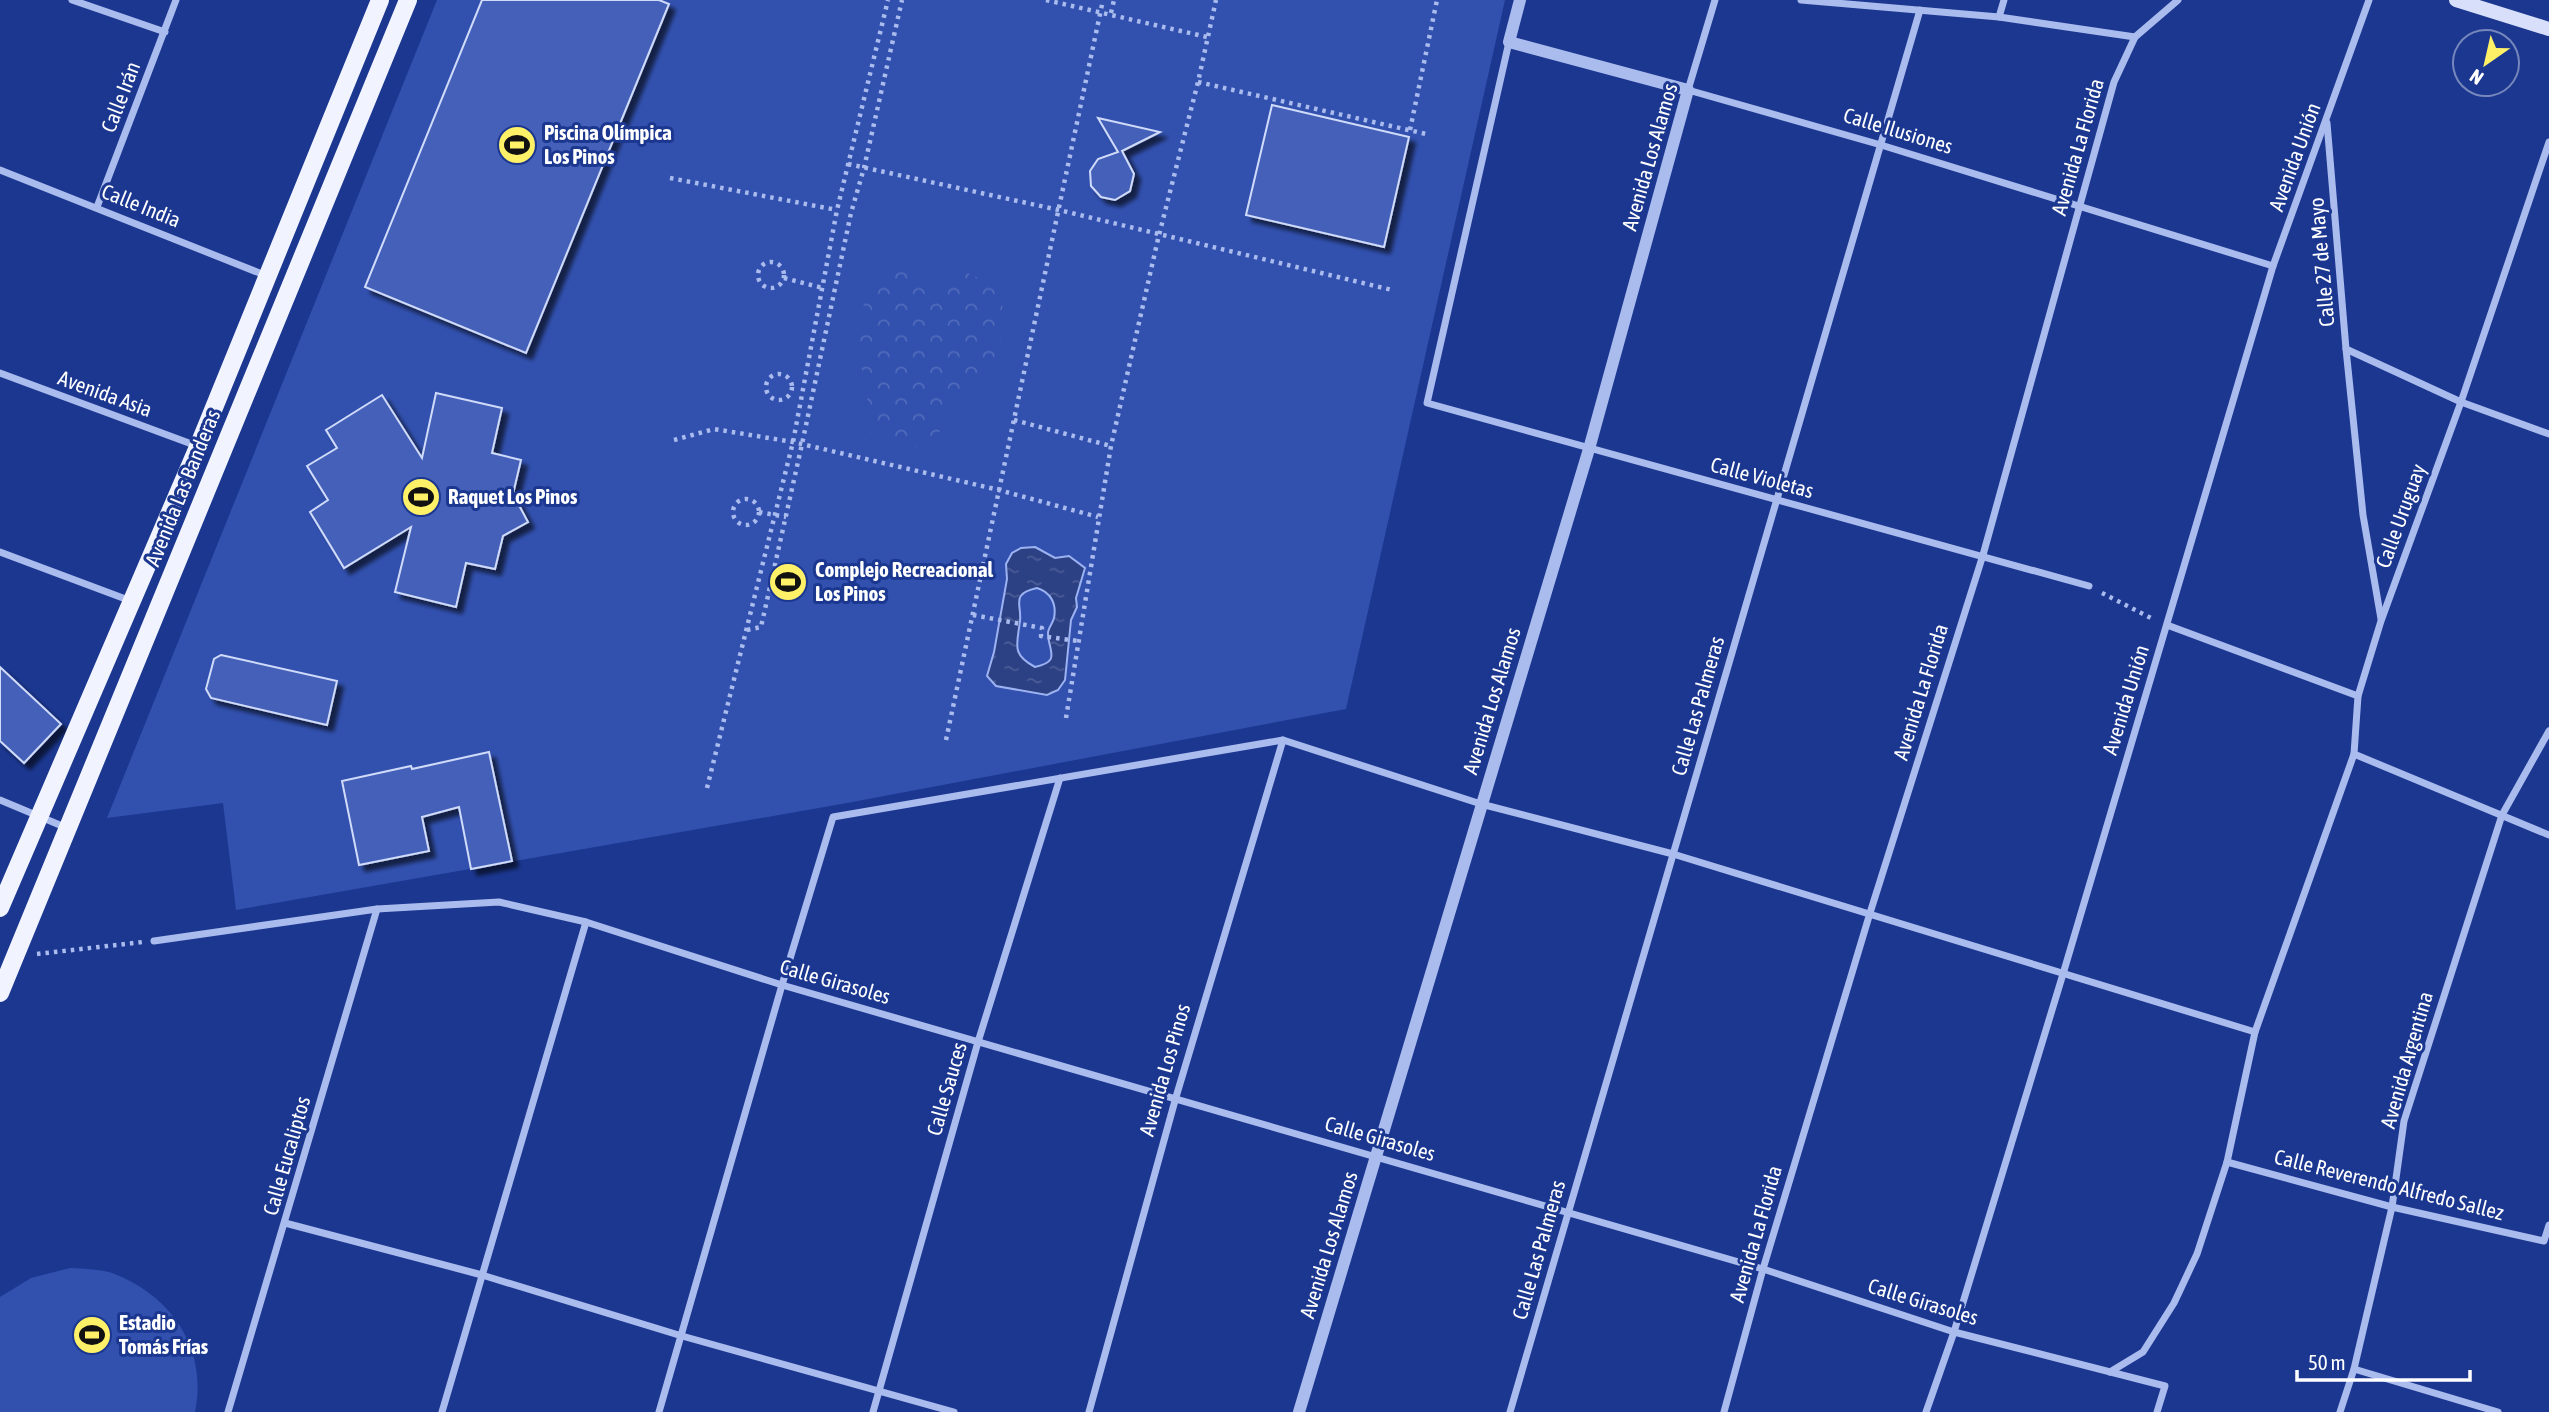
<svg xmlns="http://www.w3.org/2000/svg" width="2549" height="1412" viewBox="0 0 2549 1412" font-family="'Asap Condensed',sans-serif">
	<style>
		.grass { fill: #3251af }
		.park { fill: url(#park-crowns) }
		.water { fill: url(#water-ripples); stroke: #9db3f1; stroke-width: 2; fill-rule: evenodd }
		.building { fill: #4461b8; stroke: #d0dbfa; stroke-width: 2; filter: url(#shadow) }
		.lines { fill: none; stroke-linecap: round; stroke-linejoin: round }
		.path { stroke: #abe; stroke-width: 4.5; stroke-dasharray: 3.5 5; stroke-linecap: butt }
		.minor { stroke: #abe; stroke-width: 7 }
		.tertiary { stroke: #abe; stroke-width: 12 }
		.secondary { stroke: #d7dffa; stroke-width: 14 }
		.primary { stroke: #f1f4ff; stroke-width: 18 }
		.labels { text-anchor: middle; stroke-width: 6; stroke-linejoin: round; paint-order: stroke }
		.street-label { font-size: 21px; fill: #fff; stroke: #1b3790 }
		.poi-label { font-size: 21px; font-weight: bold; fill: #fff; stroke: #1b3790; text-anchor: start }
	</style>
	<defs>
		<pattern id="park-crowns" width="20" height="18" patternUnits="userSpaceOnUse" patternTransform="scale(1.75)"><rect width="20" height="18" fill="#3251af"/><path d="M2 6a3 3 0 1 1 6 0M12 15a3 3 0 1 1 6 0" fill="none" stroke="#516bbb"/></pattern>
		<pattern id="water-ripples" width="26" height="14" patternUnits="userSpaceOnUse" patternTransform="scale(1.75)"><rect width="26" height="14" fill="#2c4084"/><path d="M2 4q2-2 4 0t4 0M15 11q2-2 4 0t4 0" fill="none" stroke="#4c5d96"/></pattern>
		<filter id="shadow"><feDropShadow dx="6" dy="6" stdDeviation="2" flood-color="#0009"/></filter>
	</defs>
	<rect width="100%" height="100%" fill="#1b3790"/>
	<g class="grass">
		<polygon points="437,0 1505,0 1346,709 847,803 236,910 223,803 107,818"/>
		<path d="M70,1268C83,1269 100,1269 112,1273C171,1295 208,1348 195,1412H0V1297L31,1278Z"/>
	</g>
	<path class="park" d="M910,266C936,287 939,284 968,273L1000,289C1007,327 1002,356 975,385C959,401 950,405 945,428L912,449L892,445L873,436L866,421L868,404L856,336L863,307L874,285L890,271Z"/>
	<path class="water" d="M1035,547L1055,558L1069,556L1085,568L1076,598L1077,607L1071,620L1065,680L1058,690L1047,695L996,686L987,676L994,652L1007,579L1006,564L1012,553L1021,548ZM1037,588C1050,592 1057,603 1054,618C1053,623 1048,628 1048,633C1048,651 1062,661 1035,667C1011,654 1017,645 1020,621C1022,604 1010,594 1037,588Z"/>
	<g class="building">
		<polygon points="482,0 659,0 669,4 526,353 365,287"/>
		<polygon points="1272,105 1409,137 1384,247 1246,215"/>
		<polygon points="1098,118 1160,132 1122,151 1134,174 1130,191 1115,200 1101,197 1091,186 1090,171 1098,159 1118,152"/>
		<polygon points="436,393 502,408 492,453 521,460 513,494 528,522 503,536 495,569 466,563 456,607 395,592 411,527 344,568 310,512 328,500 307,466 337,448 326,430 382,395 422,458"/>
		<polygon points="221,655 337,681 327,725 211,698 206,689 214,659"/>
		<polygon points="0,667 61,724 24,763 0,741"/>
		<polygon points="489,752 512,861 471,869 459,807 422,817 429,851 359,865 342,781 411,766 412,769"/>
	</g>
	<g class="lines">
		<g class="path">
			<polyline points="1046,0 1207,37"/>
			<polyline points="1111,13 1114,0"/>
			<polyline points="1198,82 1426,134"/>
			<polyline points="1410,130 1437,0"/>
			<polyline points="848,164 1059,210 1392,290"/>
			<polyline points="670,178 837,210"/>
			<circle cx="771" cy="275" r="13"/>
			<polyline points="784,278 823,288"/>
			<circle cx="779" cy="387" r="13"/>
			<polyline points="1014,420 1111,446"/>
			<polyline points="674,440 714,429 793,442 999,490 1098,517"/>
			<circle cx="746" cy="512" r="13"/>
			<polyline points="759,512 786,517"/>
			<polyline points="2102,593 2153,619"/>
			<polyline points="973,615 1042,628 1041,636 1078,641"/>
			<polyline points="747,630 761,627 802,444 851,213 864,168 902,0"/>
			<polyline points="1066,718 1111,446 1158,239 1198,82 1216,0"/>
			<polyline points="946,740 1103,0"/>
			<polyline points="707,788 793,442 837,210 888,0"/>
			<polyline points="37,954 143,942"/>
		</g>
		<g class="minor">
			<polyline points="72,0 165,32"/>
			<polyline points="1715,0 1688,90 1881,145 2273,266"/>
			<polyline points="1801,0 1999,17 2135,37"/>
			<polyline points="1999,17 2004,0"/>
			<polyline points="1509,42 1427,403 2089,586"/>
			<polyline points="2327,123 2346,349 2461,402 2549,434"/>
			<polyline points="2549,142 2461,402 2381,621 2358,696 2354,754 2549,835"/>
			<polyline points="0,170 267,276"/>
			<polyline points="97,207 176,0"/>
			<polyline points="2346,349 2363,515 2381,619"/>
			<polyline points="0,373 197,446"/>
			<polyline points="0,552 131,601"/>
			<polyline points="2167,625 2358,696"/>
			<polyline points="0,800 67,828"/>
			<polyline points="154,941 377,909 499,902 586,922 782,985 1763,1269 1954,1332 2165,1386 2157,1412"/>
			<polyline points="2227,1162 2392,1207 2544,1241 2549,1225"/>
			<polyline points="285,1223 482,1275 682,1336 954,1412"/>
			<polyline points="2354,1369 2498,1412"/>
			<polyline points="2110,1372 2143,1352 2174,1303 2197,1254 2227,1162 2255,1032 2354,754"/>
			<polyline points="228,1412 377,909"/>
			<polyline points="442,1412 586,922"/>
			<polyline points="659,1412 782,985 833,817 1283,740 1481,804 1673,854 2255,1032"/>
			<polyline points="873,1412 978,1042 1060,778"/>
			<polyline points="1089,1412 1176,1097 1283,740"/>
			<polyline points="1510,1412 1920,10"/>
			<polyline points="1724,1412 1763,1269 1870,913 1983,555 2114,82 2135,37 2178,0"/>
			<polyline points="1926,1412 1954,1332 2063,974 2273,266 2369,0"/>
			<polyline points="2340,1412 2354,1369 2392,1207 2404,1121 2502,815 2549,731"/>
		</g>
		<polyline class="tertiary" points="1299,1412 1589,449 1688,90 1509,42 1520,0"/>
		<polyline class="secondary" points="2456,0 2549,29"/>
		<g class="primary">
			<polyline points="0,908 198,447 380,0"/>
			<polyline points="0,993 408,0"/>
		</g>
	</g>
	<defs>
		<symbol id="stadium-disc" viewBox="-11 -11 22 22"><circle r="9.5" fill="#fff167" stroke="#1b3790"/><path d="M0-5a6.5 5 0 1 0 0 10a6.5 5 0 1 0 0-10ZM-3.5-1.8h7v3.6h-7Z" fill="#111"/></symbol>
	</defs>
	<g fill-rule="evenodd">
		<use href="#stadium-disc" x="495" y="123" width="44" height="44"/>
		<use href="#stadium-disc" x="399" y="475" width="44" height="44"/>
		<use href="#stadium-disc" x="766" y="560" width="44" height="44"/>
		<use href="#stadium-disc" x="70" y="1313" width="44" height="44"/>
	</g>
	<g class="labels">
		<g class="street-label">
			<text transform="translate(121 97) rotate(-69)" y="7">Calle Irán</text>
			<text transform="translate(1898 131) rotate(17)" y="7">Calle Ilusiones</text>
			<text transform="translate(2078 147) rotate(-74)" y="7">Avenida La Florida</text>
			<text transform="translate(1650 157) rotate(-74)" y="7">Avenida Los Alamos</text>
			<text transform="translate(2295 157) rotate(-70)" y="7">Avenida Unión</text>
			<text transform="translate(141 206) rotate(22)" y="7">Calle India</text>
			<text transform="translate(2322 262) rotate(-95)" y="7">Calle 27 de Mayo</text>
			<text transform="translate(105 394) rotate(20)" y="7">Avenida Asia</text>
			<text transform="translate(1762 478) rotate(15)" y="7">Calle Violetas</text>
			<text transform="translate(183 488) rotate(-68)" y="7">Avenida Las Banderas</text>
			<text transform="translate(2401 516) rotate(-70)" y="7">Calle Uruguay</text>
			<text transform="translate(1921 692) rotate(-73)" y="7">Avenida La Florida</text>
			<text transform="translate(2126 700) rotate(-73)" y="7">Avenida Unión</text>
			<text transform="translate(1492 701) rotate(-73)" y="7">Avenida Los Alamos</text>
			<text transform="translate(1698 706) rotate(-74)" y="7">Calle Las Palmeras</text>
			<text transform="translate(835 982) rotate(16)" y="7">Calle Girasoles</text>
			<text transform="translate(2407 1060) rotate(-74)" y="7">Avenida Argentina</text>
			<text transform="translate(1165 1070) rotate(-74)" y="7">Avenida Los Pinos</text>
			<text transform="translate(947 1089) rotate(-74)" y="7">Calle Sauces</text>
			<text transform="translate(1380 1139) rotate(16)" y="7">Calle Girasoles</text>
			<text transform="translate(287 1156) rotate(-74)" y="7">Calle Eucaliptos</text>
			<text transform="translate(2389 1185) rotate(14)" y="7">Calle Reverendo Alfredo Sallez</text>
			<text transform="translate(1756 1234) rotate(-74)" y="7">Avenida La Florida</text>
			<text transform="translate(1329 1245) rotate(-73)" y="7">Avenida Los Alamos</text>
			<text transform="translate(1539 1250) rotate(-74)" y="7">Calle Las Palmeras</text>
			<text transform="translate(1923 1302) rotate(17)" y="7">Calle Girasoles</text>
		</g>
		<g class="poi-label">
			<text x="544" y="140">Piscina Olímpica<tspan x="544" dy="24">Los Pinos</tspan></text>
			<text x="448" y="504">Raquet Los Pinos</text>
			<text x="815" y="577">Complejo Recreacional<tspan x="815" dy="24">Los Pinos</tspan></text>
			<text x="119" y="1330">Estadio<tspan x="119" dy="24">Tomás Frías</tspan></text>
		</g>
	</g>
	<g transform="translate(2486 63) rotate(214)"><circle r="33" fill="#1b3790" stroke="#7687bc" stroke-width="2"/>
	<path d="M0-5L12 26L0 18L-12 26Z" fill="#fff167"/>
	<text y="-10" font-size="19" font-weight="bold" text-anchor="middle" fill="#ffffff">N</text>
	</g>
	<path d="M2297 1370v10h173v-10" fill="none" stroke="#ffffff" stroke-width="3.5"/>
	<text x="2308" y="1370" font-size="21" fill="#ffffff" stroke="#1b3790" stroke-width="5" paint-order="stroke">50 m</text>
</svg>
